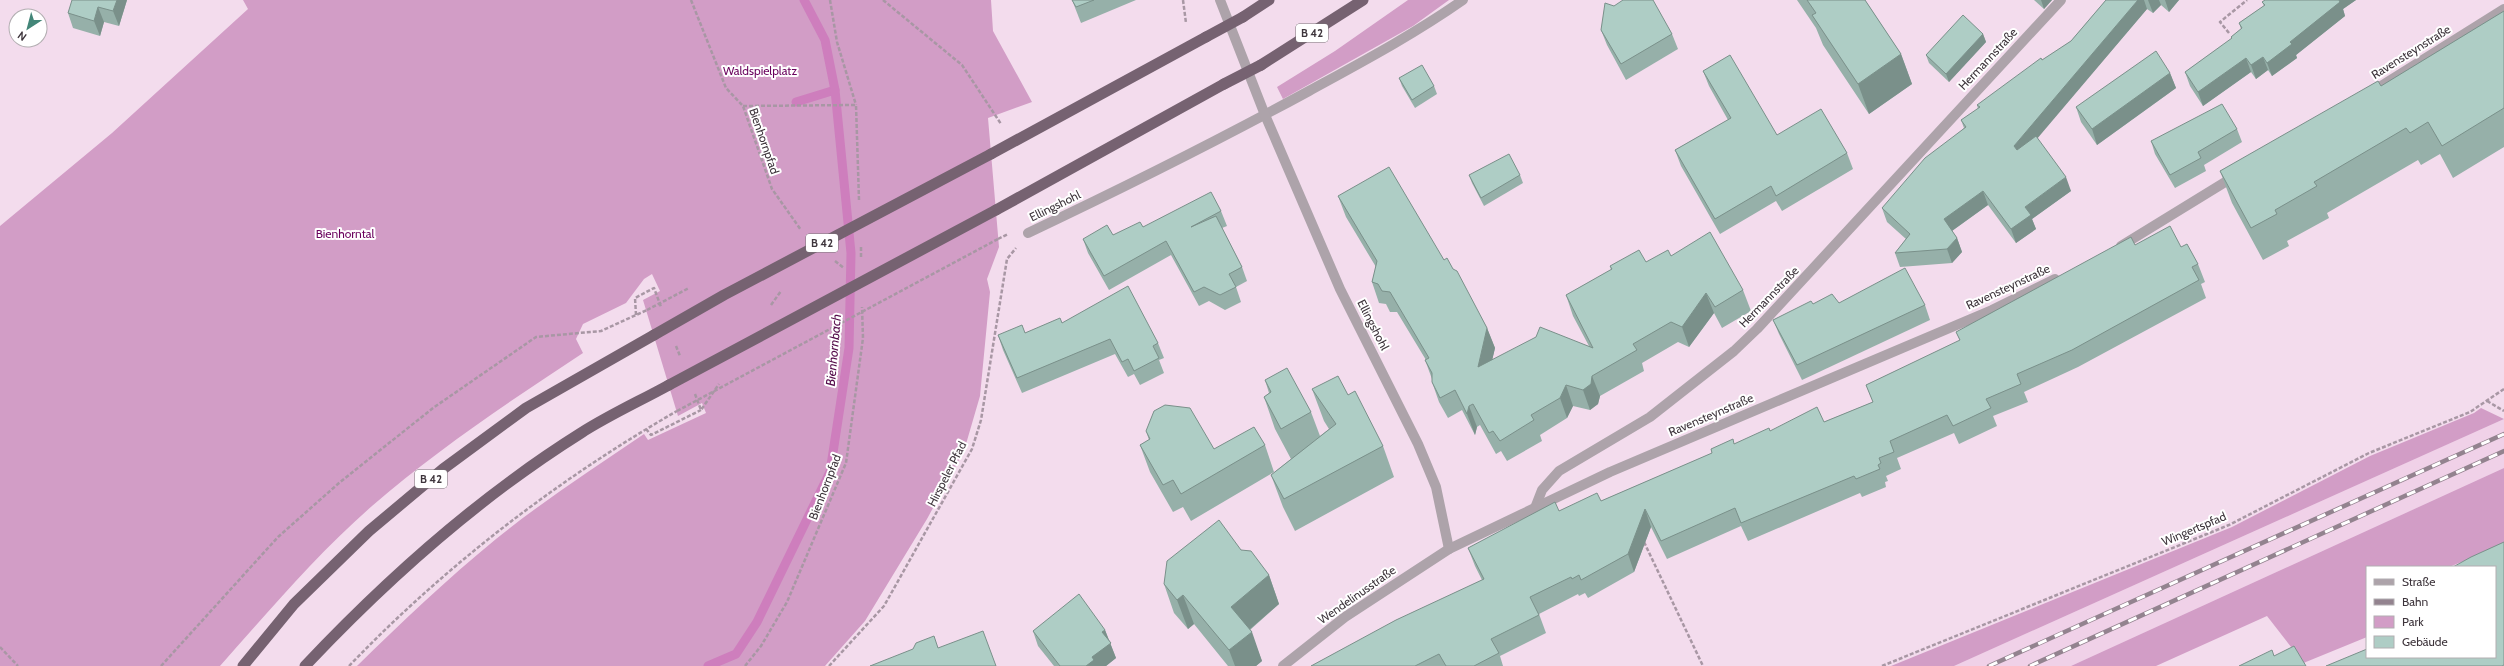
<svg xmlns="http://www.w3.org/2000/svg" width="2504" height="666" viewBox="0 0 2504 666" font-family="Cabin,sans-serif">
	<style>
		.built { fill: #f0d1e8 }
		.green { fill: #d29dc6 }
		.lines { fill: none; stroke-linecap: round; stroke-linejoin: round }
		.stream { stroke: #ce7ebd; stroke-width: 9 }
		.path { stroke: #a897a4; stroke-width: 2.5; stroke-dasharray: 4 2; stroke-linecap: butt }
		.service { stroke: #ada3aa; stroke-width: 10 }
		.minor { stroke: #ada3aa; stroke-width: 10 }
		.trunk { stroke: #766271; stroke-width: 11 }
		.rail-casing { stroke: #93838f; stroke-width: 4.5 }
		.rail { stroke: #fff; stroke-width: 3; stroke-dasharray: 9; stroke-linecap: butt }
		.path-bridge { stroke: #a897a4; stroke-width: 2.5; stroke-dasharray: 4 2; stroke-linecap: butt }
		.trunk-bridge { stroke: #766271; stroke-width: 11 }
		.wall { fill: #96b0a9 }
		.shaded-wall { fill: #7a908a }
		.building { fill: #aecdc5; stroke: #7a908a }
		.labels { text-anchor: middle; stroke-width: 4; stroke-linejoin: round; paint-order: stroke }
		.shield { fill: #fff; stroke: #787276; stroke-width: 1 }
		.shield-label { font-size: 11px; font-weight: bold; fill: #3e353c }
		.street-label { font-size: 12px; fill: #3e353c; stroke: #fff }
		.park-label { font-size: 12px; fill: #6a025d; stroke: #fff }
		.water-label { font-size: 13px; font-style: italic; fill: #550c4b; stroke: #fff }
	</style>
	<rect width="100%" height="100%" fill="#f3dced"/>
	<polygon class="built" points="2504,419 2504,468 2071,666 1954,666"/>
	<g class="green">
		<path d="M243,0H991L993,31L1032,102L988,118L999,247L987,279L990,292L980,396L966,444L959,460L927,519L865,621L825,666H357C402,622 447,579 496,539C543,501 594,468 644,434L648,440L706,413L702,403L678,416L643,300L660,291L652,274L644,279L626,303L583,324L576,339L583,353C510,401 438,449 372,506C317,554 269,611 220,666H0V226L112,133L248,9Z"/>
		<polygon points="1408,0 1449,0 1413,26 1283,99 1277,87 1335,51"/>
		<polygon points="2481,408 2504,419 1954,666 1891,666 2232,527 2370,456 2474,413"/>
		<polygon points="2504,468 2504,545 2449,567 2367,567 2367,637 2301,664 2295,652 2267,616 2156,666 2071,666"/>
	</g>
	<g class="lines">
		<g class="stream">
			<polyline points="796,102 835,90"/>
			<polyline points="708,666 736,654 757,622 830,472 849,348 851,253 835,90 825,40 804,0"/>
		</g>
		<g class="path">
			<polyline points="691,0 726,88 743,106 772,189 801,230"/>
			<polyline points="830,0 837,42 856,105"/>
			<polyline points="883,0 962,65 1001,124"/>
			<polyline points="1183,0 1186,23"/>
			<polyline points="2229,33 2220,22 2247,0"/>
			<polyline points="743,106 856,105 859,200"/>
			<polyline points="998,239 1008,234"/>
			<polyline points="861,247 861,258"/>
			<polyline points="835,261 844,268"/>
			<polyline points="771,305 781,291"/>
			<polyline points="636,315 635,298 654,288 661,307"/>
			<polyline points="676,346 680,356"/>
			<polyline points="695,394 701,410 719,384"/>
			<polyline points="2487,401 2504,411"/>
			<polyline points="646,429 651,435 701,410"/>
			<polyline points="1644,542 1703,666"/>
			<polyline points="0,647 18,666"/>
			<polyline points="161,666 278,537 339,483 433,408 536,337 601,331 647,310"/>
			<path d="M349,666C445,566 557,480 677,411"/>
			<polyline points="745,666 761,646 787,602 846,463 863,338 862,307"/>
			<polyline points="829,666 884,606 972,449 981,420 1007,259 1016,248"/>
			<polyline points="1882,666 2229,525 2369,453 2470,412 2504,389"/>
		</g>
		<path class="service" d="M1028,233C1123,188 1217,141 1309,91C1362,62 1413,35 1463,0"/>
		<g class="minor">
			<polyline points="1220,0 1265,115 1340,289 1418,444 1436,487 1449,549"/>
			<polyline points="2370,93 2504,9"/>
			<polyline points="2121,246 2235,176"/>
			<polyline points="1535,508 1542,490 1559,471 1650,417 1734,351 1757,329 2061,0"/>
			<polyline points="1283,666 1345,617 1449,549 1610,472 1992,310 2055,279"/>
		</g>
		<g class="trunk">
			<polyline points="1243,17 1269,0"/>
			<polyline points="1261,65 1363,0"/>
			<polyline points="991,154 1206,37"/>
			<polyline points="996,210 1224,84"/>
			<polyline points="243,666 294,604 369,531 443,469 526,408 654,335"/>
			<path d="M305,666C387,579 479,497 581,433C609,415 640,401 669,385"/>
		</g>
		<defs>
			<g id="rail">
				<polyline points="1989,666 2504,434"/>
				<polyline points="2030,666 2504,451"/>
			</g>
		</defs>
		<use href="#rail" class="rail-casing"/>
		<use href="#rail" class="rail"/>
		<g class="path-bridge">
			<polyline points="647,310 689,288"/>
			<polyline points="677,411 998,239"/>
		</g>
		<g class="trunk-bridge">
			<polyline points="1206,37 1243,17"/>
			<polyline points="1224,84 1261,65"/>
			<polyline points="654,335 724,295 991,154"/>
			<polyline points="669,385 996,210"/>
		</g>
	</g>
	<g class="wall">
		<polygon points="127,0 119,26 104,22 100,36 73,28 68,13"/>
		<polygon points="1072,0 1136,0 1081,23"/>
		<polygon points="1797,0 1865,0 1901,54 1912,84 1869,114 1823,45 1816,28"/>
		<polygon points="2034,0 2052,0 2044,9"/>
		<polygon points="2106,0 2179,0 2169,12 2161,5 2153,13 2147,9 2037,138 2071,191 2032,219 2036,229 2016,243 1988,205 1952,231 1957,238 1962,252 1952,263 1900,267 1895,253 1906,239 1887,222 1882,208 1964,128 1961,120 1978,109 1977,105 2071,41"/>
		<polygon points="2265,0 2356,0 2343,9 2345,16 2296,55 2297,58 2272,76 2268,70 2256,79 2251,72 2203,106 2190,86 2185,72 2232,39 2231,37 2241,29 2239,23 2264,6 2262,2"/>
		<polygon points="1614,6 1672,34 1678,49 1626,80 1607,45 1601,30"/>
		<polygon points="2504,11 2504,147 2453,178 2440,154 2421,165 2418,160 2327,213 2329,218 2287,241 2289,246 2263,260 2232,203 2220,171 2381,86"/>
		<polygon points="1983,34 1986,42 1949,82 1929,63 1926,55"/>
		<polygon points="1703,71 1777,135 1847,153 1853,169 1782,211 1776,201 1720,234 1681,166 1675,150 1728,120 1709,86"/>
		<polygon points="2170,73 2176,88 2097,145 2081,122 2076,107"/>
		<polygon points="1399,78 1434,86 1437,94 1415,108 1402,86"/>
		<polygon points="2237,129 2242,142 2204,165 2206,171 2175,188 2155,154 2151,141"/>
		<polygon points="1469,175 1520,175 1523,183 1484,206 1472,183"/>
		<polygon points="1338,196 1444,260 1453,269 1487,328 1495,348 1492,360 1589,346 1573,316 1566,295 1611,270 1610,266 1646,262 1671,256 1743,290 1751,311 1722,328 1714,313 1689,347 1678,342 1642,363 1644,371 1600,396 1598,404 1590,410 1573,406 1567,418 1540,435 1542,441 1507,461 1501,451 1496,454 1480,425 1477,427 1475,435 1462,410 1448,418 1439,402 1432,382 1432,379 1425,360 1426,360 1397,312 1390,312 1386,304 1379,303 1372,282 1376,267 1346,217"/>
		<polygon points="1221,211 1227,226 1222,228 1242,267 1247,281 1236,287 1241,302 1225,310 1209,301 1199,306 1171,255 1109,290 1088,253 1083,239 1113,235 1143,227"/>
		<polygon points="2135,245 2181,247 2198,264 2205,282 2201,284 2206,298 2078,367 2024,392 2028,402 1993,416 1997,426 1959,444 1954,433 1897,458 1901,469 1886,476 1888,481 1885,482 1886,487 1862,497 1860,493 1748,541 1741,526 1667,559 1651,527 1634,572 1588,598 1585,593 1579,596 1578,594 1539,614 1546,633 1500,656 1503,666 1311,666 1482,580 1475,566 1468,548 1559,511 1601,501 1734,444 1770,431 1824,422 1873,402 1866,385 1960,341 1956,332"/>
		<polygon points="1839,303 1925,305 1930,320 1802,380 1779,334 1773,320 1813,304"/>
		<polygon points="1062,323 1158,343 1164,358 1159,360 1164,373 1140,385 1134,374 1128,377 1115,354 1022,393 1003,350 998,335 1025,333"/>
		<polygon points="1265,380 1311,412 1320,436 1329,429 1324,421 1312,389 1348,395 1383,446 1394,477 1295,531 1283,507 1271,475 1291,459 1275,429 1264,397 1269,393"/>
		<polygon points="1146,431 1214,449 1265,445 1274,472 1191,521 1183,507 1173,512 1150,472 1140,445 1149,440"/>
		<polygon points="1241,550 1269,575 1279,604 1250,630 1262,661 1256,666 1228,666 1194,624 1188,629 1174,613 1164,584"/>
		<polygon points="1105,630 1116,658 1106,666 1054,666 1038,646 1033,631"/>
	</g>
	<g class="shaded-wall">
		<polygon points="117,0 127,0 119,26 113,11"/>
		<polygon points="2041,0 2052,0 2044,9"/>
		<polygon points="2138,0 2144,0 2147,9 2019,160 2014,146"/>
		<polygon points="2148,0 2159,0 2161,5 2153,13"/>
		<polygon points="2165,0 2179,0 2169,12"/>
		<polygon points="2337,0 2356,0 2343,9 2345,16 2296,55 2297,58 2272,76 2267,63"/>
		<polygon points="98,7 104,22 100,36 94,21"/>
		<polygon points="1983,34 1986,42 1949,82 1946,74"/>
		<polygon points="1901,54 1912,84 1869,114 1858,84"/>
		<polygon points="2263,57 2268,70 2256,79 2251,65"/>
		<polygon points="2246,58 2251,72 2203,106 2198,92"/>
		<polygon points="2170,73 2176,88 2097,145 2092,129"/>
		<polygon points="2066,177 2071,191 2032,219 2036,229 2016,243 2011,229 2025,207"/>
		<polygon points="1983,191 1988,205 1949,233 1944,219"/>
		<polygon points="1957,238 1962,252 1952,263 1947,249"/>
		<polygon points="1706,293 1714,313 1689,347 1682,327"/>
		<polygon points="1487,328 1495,348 1486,387 1478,367"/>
		<polygon points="1592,376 1600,396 1598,404 1590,410 1583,390"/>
		<polygon points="1566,385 1573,406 1567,418 1560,398"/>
		<polygon points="1469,406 1477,427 1475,435 1467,414"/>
		<polygon points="1645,509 1651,527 1634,572 1628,554"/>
		<polygon points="1269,575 1279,604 1242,636 1231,607"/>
		<polygon points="1183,595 1194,624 1188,629 1177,600"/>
		<polygon points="1105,630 1116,658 1106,666 1086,666 1092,657 1102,632"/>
		<polygon points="1252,632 1262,661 1256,666 1235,666 1229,650"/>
	</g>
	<g class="building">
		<polygon points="72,0 117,0 113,11 98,7 94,21 68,13"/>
		<polygon points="1072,0 1094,0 1076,7"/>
		<polygon points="1623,0 1653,0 1672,34 1621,64 1601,30 1605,3 1614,6"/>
		<polygon points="1807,0 1865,0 1901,54 1858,84 1812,15 1816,13"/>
		<polygon points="2106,0 2138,0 2014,146 2017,150 2036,136 2066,177 2025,207 2031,215 2011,229 1983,191 1944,219 1957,238 1947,249 1895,253 1910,234 1882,208 1925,158 1966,127 1961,120 1980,107 1977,105 2041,58 2042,60 2071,41"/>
		<polygon points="2265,0 2339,0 2340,2 2290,42 2292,44 2267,63 2263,57 2251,65 2246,58 2198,92 2185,72 2232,38 2231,37 2242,28 2239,23 2265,5 2262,2"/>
		<polygon points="2504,11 2504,108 2442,146 2428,122 2410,133 2406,128 2314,182 2317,186 2275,210 2277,214 2251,228 2220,171 2378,81 2381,86"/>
		<polygon points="1963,15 1983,34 1946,74 1926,55"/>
		<polygon points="2156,51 2170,73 2092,129 2076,107"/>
		<polygon points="1730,55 1777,135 1821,109 1847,153 1776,196 1771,186 1715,219 1675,150 1731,118 1703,71"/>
		<polygon points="1422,65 1434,86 1412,100 1399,78"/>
		<polygon points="2222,104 2237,129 2198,152 2201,158 2170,175 2151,141"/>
		<polygon points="1509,154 1520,175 1481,198 1469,175"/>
		<polygon points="1389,167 1444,260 1447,258 1453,269 1457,271 1487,328 1478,367 1536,337 1540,327 1593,348 1566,295 1612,269 1610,266 1639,250 1646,262 1668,250 1671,256 1710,232 1743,290 1715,307 1706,293 1682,327 1671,322 1633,344 1637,350 1592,376 1591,384 1583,390 1566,385 1560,398 1531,415 1534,420 1500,441 1493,431 1489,433 1473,404 1469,406 1467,414 1455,390 1440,398 1432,382 1432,373 1425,360 1429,358 1390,292 1382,291 1378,284 1372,282 1377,261 1338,196"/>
		<polygon points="1211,192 1221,211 1191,227 1216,216 1242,267 1229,274 1236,287 1220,295 1204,287 1194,292 1166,241 1104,276 1083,239 1107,225 1113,235 1140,222 1143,227"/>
		<polygon points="2170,226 2181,247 2187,244 2198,264 2192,267 2199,280 2072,350 2017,374 2021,384 1986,399 1991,408 1953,426 1947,415 1890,441 1894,452 1879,458 1881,463 1878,465 1880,469 1856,479 1854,476 1741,523 1735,508 1661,541 1645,509 1628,554 1581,580 1579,575 1572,579 1571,577 1530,597 1539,615 1491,639 1499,653 1474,666 1446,666 1439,654 1415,666 1311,666 1396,620 1484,579 1468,548 1555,502 1559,511 1597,493 1601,501 1712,453 1711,449 1733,439 1734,444 1769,428 1770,431 1817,407 1824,422 1873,402 1866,385 1960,340 1956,332 2131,237 2135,245"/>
		<polygon points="1905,268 1925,305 1797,365 1773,320 1811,301 1813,304 1832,294 1839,303"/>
		<polygon points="1128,286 1158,343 1153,346 1159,358 1134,371 1128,359 1122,362 1110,339 1017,378 998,335 1022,325 1025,333 1060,318 1062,323"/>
		<polygon points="1287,368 1311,412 1281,429 1264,397 1271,392 1265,380"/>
		<polygon points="1338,376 1348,395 1355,391 1383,446 1284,499 1271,475 1336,424 1312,389"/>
		<polygon points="1165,405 1190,408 1214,449 1254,427 1265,445 1181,494 1173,480 1163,485 1140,445 1150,439 1146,431 1154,411"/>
		<polygon points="1219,520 1241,550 1251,551 1269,575 1231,607 1252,632 1229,650 1183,595 1177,600 1164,584 1167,561"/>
		<polygon points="2504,542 2504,665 2502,666 2326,666 2367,649 2367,657 2495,657 2495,567 2453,567 2471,557"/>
		<polygon points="1079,594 1105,630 1102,632 1111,643 1092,657 1094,660 1086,666 1060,666 1033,631"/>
		<polygon points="983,631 996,666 870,666 913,649 916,643 934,636 938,648"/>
		<polygon points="2294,646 2306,666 2239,666 2272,650 2274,656"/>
	</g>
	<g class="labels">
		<g class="shield">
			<rect x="1296" y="24" width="32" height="18" rx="3"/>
			<rect x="806" y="234" width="32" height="18" rx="3"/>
			<rect x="415" y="470" width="32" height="18" rx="3"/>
		</g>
		<g class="shield-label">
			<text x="1312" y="37">B 42</text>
			<text x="822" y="247">B 42</text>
			<text x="431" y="483">B 42</text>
		</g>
		<g class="street-label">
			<text transform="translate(2411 52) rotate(-32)" y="4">Ravensteynstraße</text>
			<text transform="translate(1988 59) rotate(-47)" y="4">Hermannstraße</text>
			<text transform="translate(764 141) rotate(71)" y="4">Bienhornpfad</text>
			<text transform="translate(1055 206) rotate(-26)" y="4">Ellingshohl</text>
			<text transform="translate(2008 287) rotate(-25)" y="4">Ravensteynstraße</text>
			<text transform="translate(1769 297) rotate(-46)" y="4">Hermannstraße</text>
			<text transform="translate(1373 325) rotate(63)" y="4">Ellingshohl</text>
			<text transform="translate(1711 415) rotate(-23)" y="4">Ravensteynstraße</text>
			<text transform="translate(947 474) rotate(-63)" y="4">Hirspeler Pfad</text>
			<text transform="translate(825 487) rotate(-69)" y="4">Bienhornpfad</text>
			<text transform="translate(2194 529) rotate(-23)" y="4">Wingertspfad</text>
			<text transform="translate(1357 595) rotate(-35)" y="4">Wendelinusstraße</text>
		</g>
		<g class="park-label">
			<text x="760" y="75">Waldspielplatz</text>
			<text x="345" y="238">Bienhorntal</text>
		</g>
		<g class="water-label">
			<text transform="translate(833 350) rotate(-85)" y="5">Bienhornbach</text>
		</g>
	</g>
	<rect x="2366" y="566" width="130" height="92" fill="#ffffff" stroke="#b2aeb1"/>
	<rect x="2374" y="579" width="20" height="6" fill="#ada3aa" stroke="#b2aeb1"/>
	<text x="2402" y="586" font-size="12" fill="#3e353c">Straße</text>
	<rect x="2374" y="599" width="20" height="6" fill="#93838f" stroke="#b2aeb1"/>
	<text x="2402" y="606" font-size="12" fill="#3e353c">Bahn</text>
	<rect x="2374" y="616" width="20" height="12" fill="#d29dc6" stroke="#b2aeb1"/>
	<text x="2402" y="626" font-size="12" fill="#3e353c">Park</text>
	<rect x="2374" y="636" width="20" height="12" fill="#aecdc5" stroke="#b2aeb1"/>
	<text x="2402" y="646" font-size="12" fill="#3e353c">Gebäude</text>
	<g transform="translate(28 28) rotate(216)"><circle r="19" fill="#ffffff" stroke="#b2aeb1"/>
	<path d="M0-3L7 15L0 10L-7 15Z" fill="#438678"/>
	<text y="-6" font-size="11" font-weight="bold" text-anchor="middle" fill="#3e353c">N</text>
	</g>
</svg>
